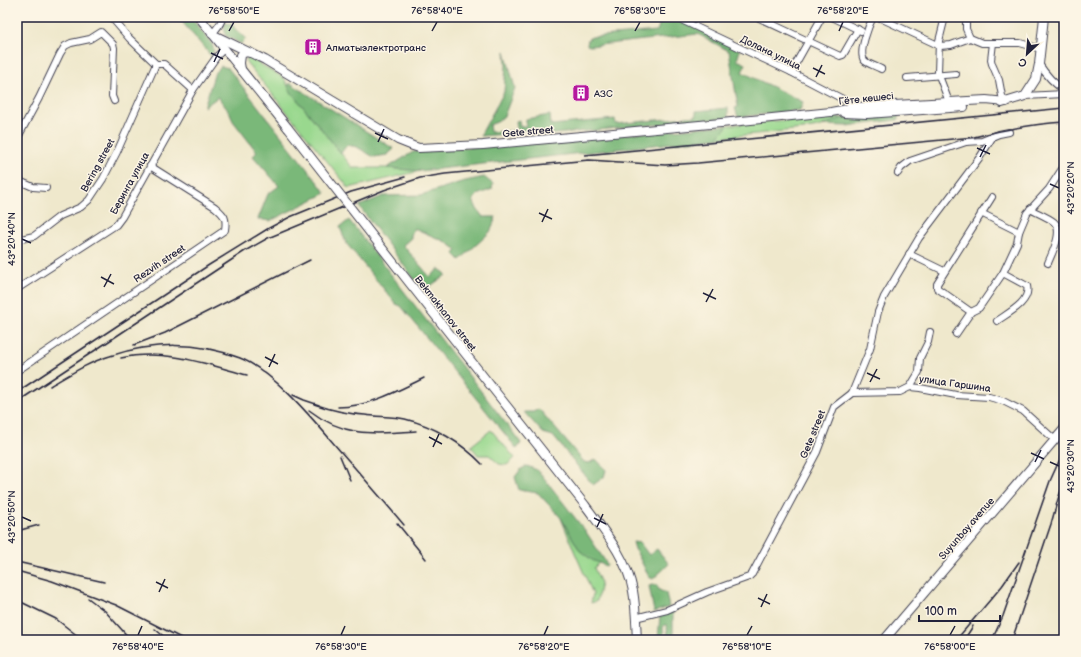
<svg xmlns="http://www.w3.org/2000/svg" width="1081" height="657" viewBox="0 0 1081 657" font-family="'Balsamiq Sans',sans-serif">
	<style>
		.green { fill: #99d88e; stroke: #5e7d64 }
		.forest { fill: #7ab879; stroke: #4e6d5a }
		.lines { fill: none; stroke-linecap: round; stroke-linejoin: round }
		.minor-casing { stroke: #414051; stroke-width: 8 }
		.major-casing { stroke: #414051; stroke-width: 10 }
		.minor { stroke: #fff; stroke-width: 6 }
		.major { stroke: #fff; stroke-width: 8 }
		.rail { stroke: #22223b; stroke-width: 1.5 }
		.major-bridge-casing { stroke: #414051; stroke-width: 10; stroke-linecap: butt }
		.major-bridge { stroke: #fff; stroke-width: 8 }
		.ticks { fill: none; stroke: #22223b; stroke-width: 1.5 }
		.labels { text-anchor: middle; stroke-width: 3; stroke-linejoin: round; paint-order: stroke }
		.poi-label { font-size: 10px; fill: #22223b; stroke: #fcf5e5; text-anchor: start }
		.street-label { font-size: 10px; fill: #22223b; stroke: #fcf5e5 }
		.neatline { fill: none; stroke: #22223b; stroke-width: 1.5 }
		.ticks-label { font-size: 10px; text-anchor: middle; fill: #22223b }
	</style>
	<rect width="100%" height="100%" fill="#fcf5e5"/>
	<filter id="ink" filterUnits="userSpaceOnUse"><feTurbulence type="fractalNoise" baseFrequency=".025" numOctaves="2"/><feDisplacementMap in="SourceGraphic" scale="8" xChannelSelector="R" yChannelSelector="G"/><feConvolveMatrix kernelMatrix="1 2 1 2 8 2 1 2 1" color-interpolation-filters="sRGB"/></filter>
	<filter id="wash" filterUnits="userSpaceOnUse"><feTurbulence type="fractalNoise" baseFrequency=".012" numOctaves="4" result="noise"/><feDisplacementMap in="SourceGraphic" scale="16" xChannelSelector="R" yChannelSelector="G"/><feGaussianBlur stdDeviation="0.9" result="paint"/><feColorMatrix in="noise" values="0 0 0 0 0 0 0 0 0 0 0 0 0 0 0 0 0 1.4 0 .05"/><feComposite in="paint" operator="in"/></filter>
	<g filter="url(#wash)">
		<rect width="100%" height="100%" fill="#efe8cc"/>
		<g class="green">
			<polygon points="248,57 284,78 291,92 353,168 387,168 420,171 349,188 246,62"/>
			<polygon points="834,116 842,118 825,125 813,128 717,138 728,125"/>
			<polygon points="491,430 515,458 507,465 499,464 489,455 478,455 471,446"/>
			<polygon points="561,518 580,551 599,563 594,568 601,583 597,601 591,603 593,594 575,553"/>
		</g>
		<g class="forest">
			<polygon points="178,17 190,17 212,44 214,50 211,56"/>
			<polygon points="662,17 680,17 740,50 737,60 746,64 742,72 803,102 800,110 738,117 735,108 738,107 729,51 698,34 590,46 587,45 588,39 592,37 657,31"/>
			<polygon points="224,23 232,24 235,29 246,39 241,44 225,35"/>
			<polygon points="505,51 515,88 504,116 497,122 489,125 490,132 516,131 517,129 516,121 519,120 520,127 526,126 526,119 550,115 551,125 615,119 616,124 696,116 696,111 728,108 728,118 532,136 531,130 519,131 518,133 480,136 504,92 506,66"/>
			<polygon points="221,66 228,68 326,193 270,221 258,219 268,194 279,186 253,156 257,152 233,121 230,113 218,97 204,107 215,72"/>
			<polygon points="290,83 394,149 387,155 374,157 357,147 347,145 341,153 291,92 288,85"/>
			<polygon points="898,115 898,120 846,126 823,125 842,118 849,119"/>
			<polygon points="728,125 717,138 420,171 387,168 413,152 549,141"/>
			<polygon points="484,177 493,184 492,189 477,195 473,200 477,209 483,217 496,217 490,232 460,260 454,254 457,250 446,242 414,228 411,235 411,238 403,245 430,277 439,269 445,273 446,275 423,291 359,206 383,196 421,195 461,182"/>
			<polygon points="349,220 521,443 517,449 401,306 396,304 346,243 340,227"/>
			<polygon points="539,409 584,462 589,463 596,459 606,470 604,477 593,485 553,436 543,433 524,412 533,412"/>
			<polygon points="527,466 537,470 541,474 586,532 607,564 606,566 592,560 580,551 561,518 538,493 519,490 515,477 521,469"/>
			<polygon points="633,542 640,543 649,555 657,549 669,564 653,579 649,577 635,549"/>
			<polygon points="652,585 657,585 659,590 666,593 669,607 654,612 649,586"/>
			<polygon points="673,612 673,640 668,640 667,625 664,625 663,628 664,640 658,640 660,615"/>
		</g>
	</g>
	<g filter="url(#ink)">
		<g class="lines">
			<defs>
				<g id="minor">
					<polyline points="111,17 129,38 156,64"/>
					<polyline points="675,17 791,72 858,107"/>
					<polyline points="757,17 840,56 843,55 858,29"/>
					<polyline points="832,17 861,31"/>
					<path d="M873,17C869,25 858,52 864,60C867,64 876,66 881,69"/>
					<polyline points="878,17 940,46 951,45 970,38 982,43 1020,43 1041,49"/>
					<polyline points="945,17 939,41 938,73 949,102"/>
					<polyline points="966,17 966,29 970,38"/>
					<path d="M212,34C216,29 222,24 222,17"/>
					<polyline points="993,43 991,60 992,64 999,80 1002,96 1006,102"/>
					<polyline points="156,64 164,64 193,90"/>
					<path d="M1039,64C1046,75 1053,83 1064,90"/>
					<polyline points="791,72 822,17"/>
					<polyline points="907,78 956,74"/>
					<polyline points="1025,96 1064,94"/>
					<polyline points="17,139 39,98 60,54 65,46 71,43 90,39 101,32 113,44 114,48 112,96 114,101"/>
					<polyline points="898,173 901,168 910,161 966,142 982,141 999,134 1009,132"/>
					<polyline points="17,180 33,187 46,188"/>
					<path d="M1030,209C1037,213 1048,217 1054,222C1064,231 1052,253 1048,263"/>
					<polyline points="981,213 1019,232"/>
					<polyline points="17,240 34,236 60,216 81,207 89,200 103,179 117,152 156,64"/>
					<polyline points="909,254 944,271"/>
					<polyline points="17,289 116,225 122,217 193,90 217,56 224,49"/>
					<polyline points="971,312 937,288 937,284 992,197"/>
					<path d="M997,321C1008,313 1031,302 1027,286L1003,273"/>
					<polyline points="956,334 971,312 979,308 1003,273 1017,243 1019,232 1027,213 1049,189 1064,166"/>
					<path d="M17,371L225,230C227,217 224,215 215,207L150,166"/>
					<polyline points="910,387 919,372 920,358 928,342 930,332"/>
					<polyline points="852,393 900,392 910,387 920,388 956,395 989,397 1003,401 1023,411 1055,440"/>
					<polyline points="635,618 667,610 707,592 749,577 752,574 817,452 834,407 852,393 870,349 878,312 884,297 919,238 980,157 992,138"/>
				</g>
				<g id="major">
					<polyline points="199,17 288,128"/>
					<polyline points="212,34 265,60 398,140 413,146 419,148 483,145 721,123 831,112 858,107 986,100 1006,102"/>
					<polyline points="241,70 240,63 241,55 245,52 251,53"/>
					<polyline points="1002,103 1025,96 1036,79 1039,64 1044,17"/>
					<polyline points="844,113 867,114 964,107"/>
					<path d="M400,271L585,505C604,531 627,558 633,591C636,607 636,624 637,640"/>
					<polyline points="884,640 1064,429"/>
				</g>
			</defs>
			<use href="#minor" class="minor-casing"/>
			<use href="#major" class="major-casing"/>
			<use href="#minor" class="minor"/>
			<use href="#major" class="major"/>
			<g class="rail">
				<polyline points="585,155 1064,108"/>
				<polyline points="134,345 165,333 310,260"/>
				<path d="M121,358C163,348 206,364 247,375"/>
				<path d="M50,386C69,375 89,362 110,356C152,342 198,341 240,358C275,372 316,423 341,452C362,476 383,500 404,525"/>
				<polyline points="17,392 209,265 269,228 290,217 351,192 405,177"/>
				<polyline points="293,395 304,400 319,405"/>
				<path d="M17,402L245,251L268,238L384,190L420,178L445,174L589,160L665,165L698,163L974,137C1005,129 1032,124 1064,122"/>
				<path d="M314,404C331,410 348,414 365,415C378,417 392,416 405,419C434,426 462,443 482,464"/>
				<path d="M338,407C369,407 397,391 424,378"/>
				<path d="M309,410C345,438 375,434 416,431"/>
				<polyline points="340,456 350,480"/>
				<polyline points="397,523 426,559"/>
				<polyline points="17,531 39,525"/>
				<polyline points="17,562 104,582"/>
				<polyline points="17,571 52,581 116,605 185,640"/>
				<polyline points="88,598 105,611 131,640"/>
				<polyline points="17,600 56,619 83,640"/>
				<polyline points="155,629 168,640"/>
				<polyline points="956,640 1002,586 1019,562"/>
				<polyline points="964,640 973,626"/>
				<polyline points="992,640 1003,616 1050,481 1064,450"/>
				<polyline points="1012,640 1051,524 1058,499 1064,482"/>
			</g>
			<defs>
				<polyline id="major-bridge" points="288,128 400,271"/>
			</defs>
			<use href="#major-bridge" class="major-bridge-casing"/>
			<use href="#major-bridge" class="major-bridge"/>
		</g>
	</g>
	<path class="ticks" d="M229,31L234,22M432,31L437,22M635,31L640,22M839,31L843,22M211,53L223,59M214,62L220,49M813,68L825,74M816,77L822,65M375,133L388,139M378,142L384,129M977,148L990,154M980,157L986,145M1050,184L1059,188M539,213L552,219M542,222L548,209M22,239L31,243M101,277L114,284M104,287L111,274M703,293L716,299M706,302L713,289M265,357L278,364M269,367L275,354M867,373L880,379M870,382L877,369M429,437L442,444M433,447L439,434M1031,453L1044,459M1035,462L1041,450M1050,462L1059,466M22,517L31,521M594,518L606,524M597,527L603,514M156,582L168,588M159,592L165,579M758,598L770,604M761,607L767,594M138,635L142,626M341,635L345,626M544,635L548,626M747,635L752,626M950,635L955,626"/>
	<defs>
		<symbol id="building-square" viewBox="-11 -11 22 22"><rect x="-9" y="-9" width="18" height="18" rx="4" fill="#b5179e" stroke="#fcf5e5"/><path d="M-4-6H4V6H1V3H-1V6H-4ZM-2.5-4.3h1.7v1.8h-1.7ZM.8-4.3h1.7v1.8H.8ZM-2.5-1h1.7V.8h-1.7ZM.8-1h1.7V.8H.8Z" fill="#fff"/></symbol>
	</defs>
	<g fill-rule="evenodd">
		<use href="#building-square" x="303" y="37" width="20" height="20"/>
		<use href="#building-square" x="571" y="83" width="20" height="20"/>
	</g>
	<g class="labels">
		<g class="poi-label">
			<text x="326" y="51">Алматыэлектротранс</text>
			<text x="594" y="97">АЗС</text>
		</g>
		<g class="street-label">
			<text transform="translate(771 52) rotate(26)" y="4">Долана улица</text>
			<text transform="translate(866 98) rotate(-6)" y="4">Гёте көшесі</text>
			<text transform="translate(528 131) rotate(-5)" y="4">Gete street</text>
			<text transform="translate(97 165) rotate(-61)" y="4">Bering street</text>
			<text transform="translate(129 183) rotate(-61)" y="4">Беринга улица</text>
			<text transform="translate(159 263) rotate(-34)" y="4">Rezvih street</text>
			<text transform="translate(446 313) rotate(52)" y="4">Bekmakhanov street</text>
			<text transform="translate(955 383) rotate(8)" y="4">улица Гаршина</text>
			<text transform="translate(812 434) rotate(-68)" y="4">Gete street</text>
			<text transform="translate(966 528) rotate(-49)" y="4">Suyunbay avenue</text>
		</g>
	</g>
	<rect width="1081" height="657" fill="none" stroke="#fcf5e5" stroke-width="44"/>
	<g transform="translate(1027 54) rotate(206)" stroke="#fcf5e5" stroke-width="3" paint-order="stroke">
	<path d="M0-3L7 15L0 10L-7 15Z" fill="#22223b"/>
	<text y="-6" font-size="11" font-weight="bold" text-anchor="middle" fill="#22223b">С</text>
	</g>
	<path d="M919 615v6h81v-6" fill="none" stroke="#22223b" stroke-width="2"/>
	<text x="925" y="615" font-size="12" fill="#22223b" stroke="#fcf5e5" stroke-width="3" paint-order="stroke">100 m</text>
	<rect x="22" y="22" width="1037" height="613" class="neatline"/>
	<g class="ticks-label">
		<text x="234" y="14">76°58'50"E</text>
		<text x="437" y="14">76°58'40"E</text>
		<text x="640" y="14">76°58'30"E</text>
		<text x="843" y="14">76°58'20"E</text>
		<text transform="translate(1070 188) rotate(-90)" y="4">43°20'20"N</text>
		<text transform="translate(11 239) rotate(-90)" y="4">43°20'40"N</text>
		<text transform="translate(1070 466) rotate(-90)" y="4">43°20'30"N</text>
		<text transform="translate(11 517) rotate(-90)" y="4">43°20'50"N</text>
		<text x="138" y="650">76°58'40"E</text>
		<text x="341" y="650">76°58'30"E</text>
		<text x="544" y="650">76°58'20"E</text>
		<text x="747" y="650">76°58'10"E</text>
		<text x="950" y="650">76°58'00"E</text>
	</g>
</svg>
